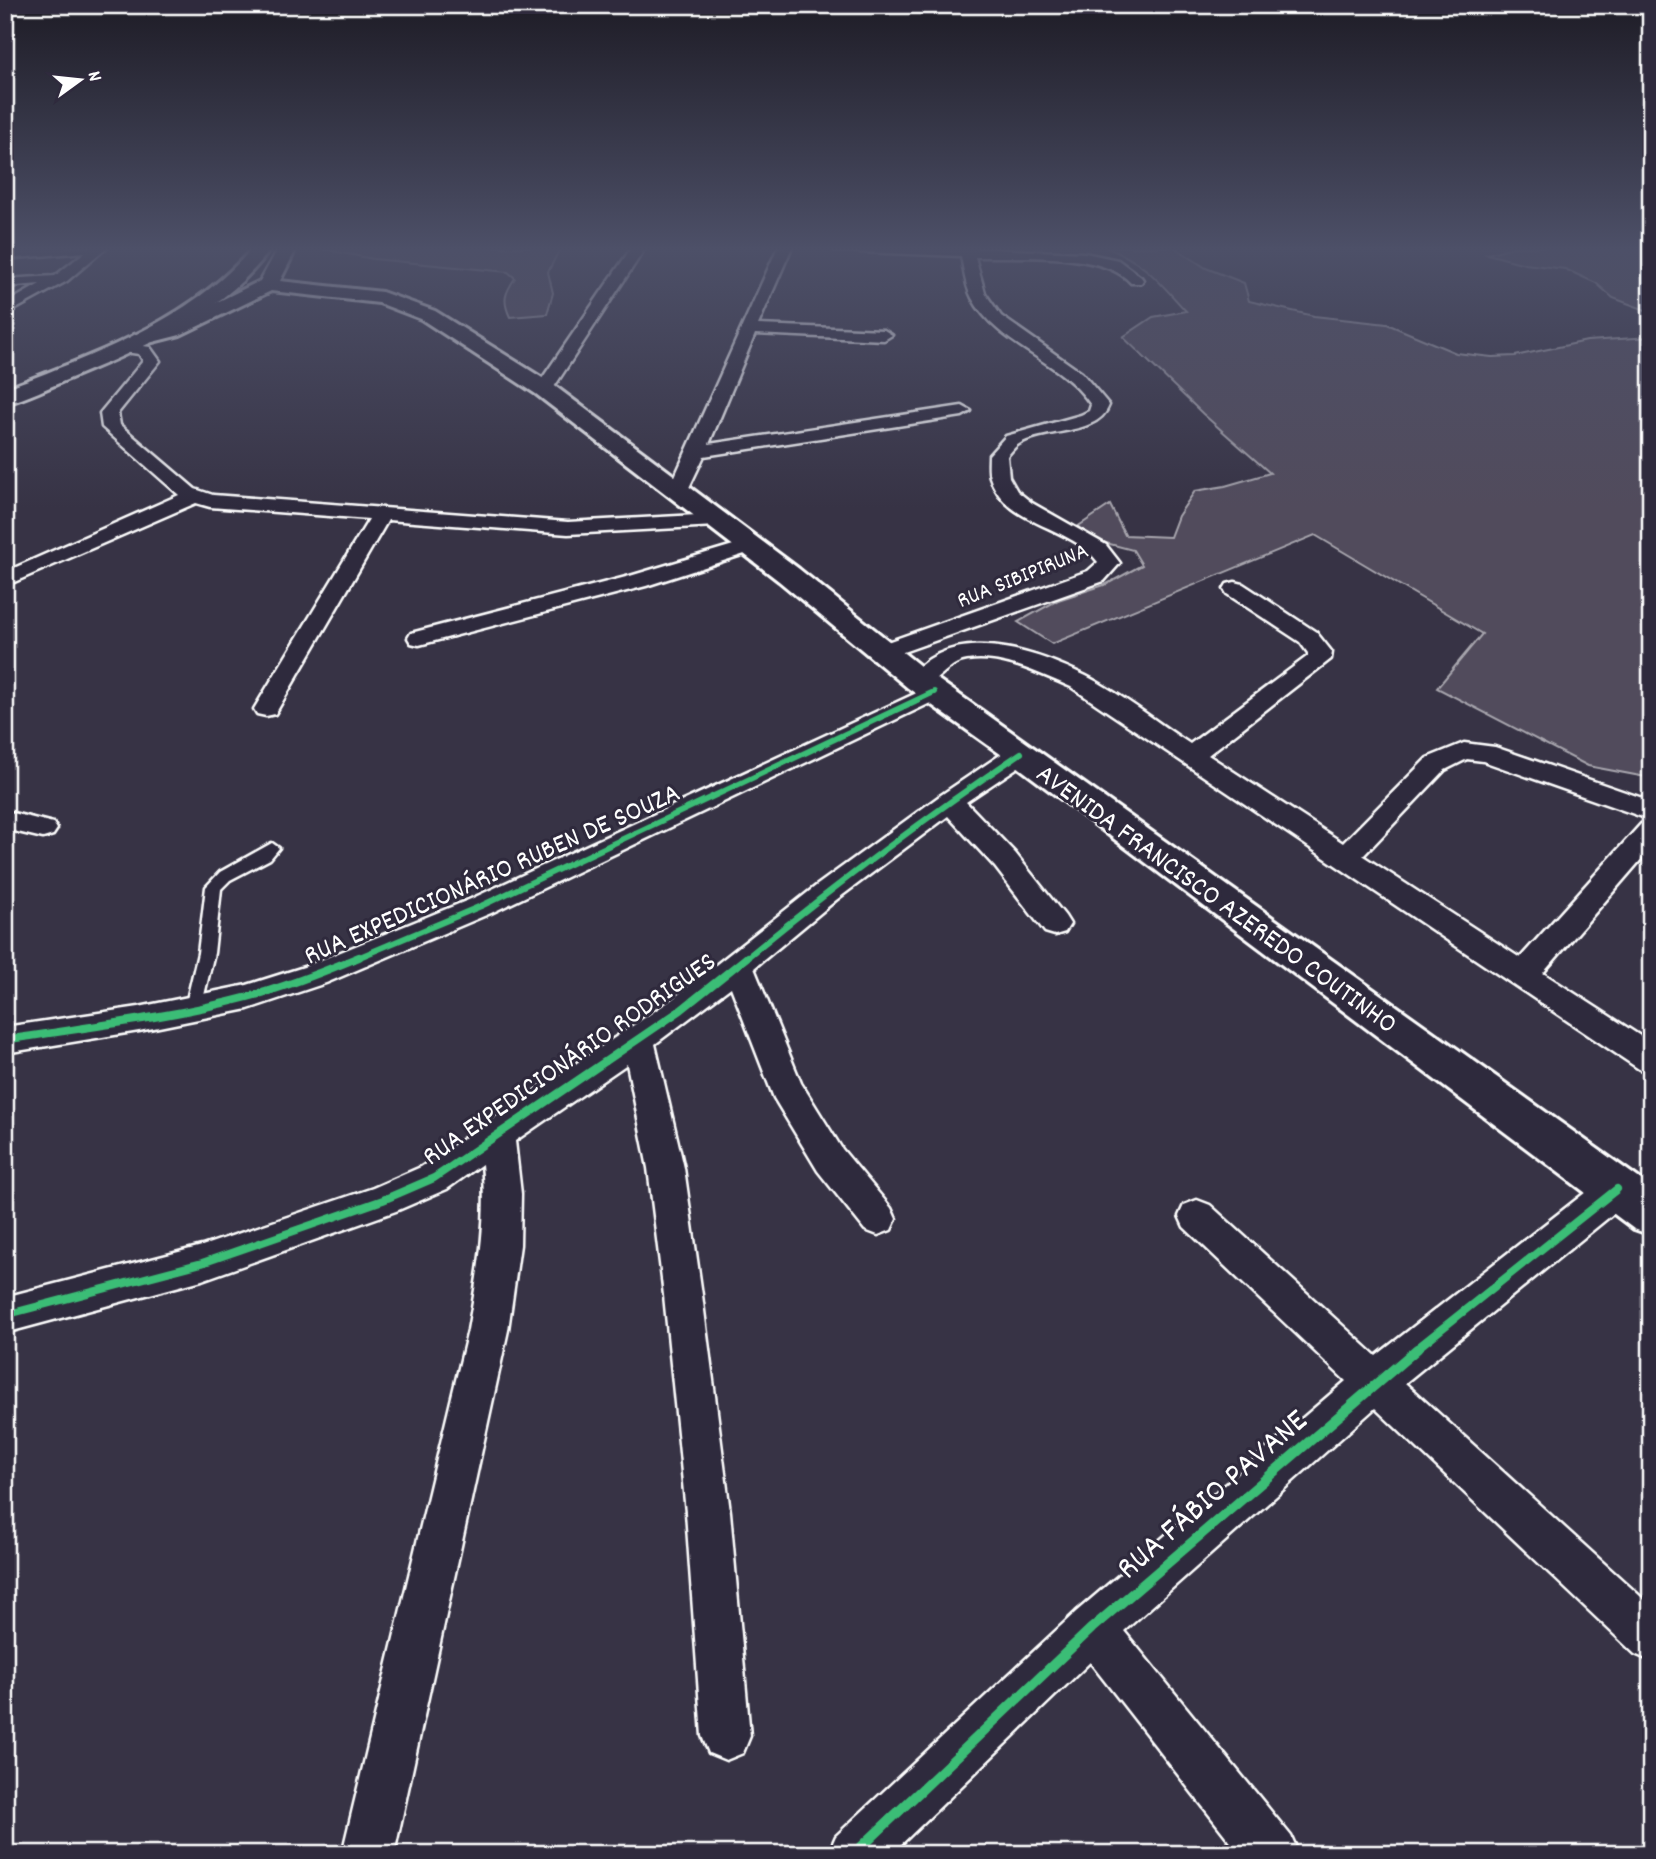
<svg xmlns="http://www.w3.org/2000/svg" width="1656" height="1859" viewBox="0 0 1656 1859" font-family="Dekko,sans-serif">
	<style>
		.green { fill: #514c5c; stroke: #a8a6ae; stroke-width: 2 }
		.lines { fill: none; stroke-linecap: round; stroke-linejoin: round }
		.service-casing { stroke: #fff; stroke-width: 5 }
		.minor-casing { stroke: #fff; stroke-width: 5 }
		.secondary-casing { stroke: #fff; stroke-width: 6 }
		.trunk-casing { stroke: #fff; stroke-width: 6 }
		.service { fill: #2f2a3d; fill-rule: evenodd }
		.minor { fill: #2f2a3d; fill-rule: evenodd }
		.secondary { fill: #2f2a3d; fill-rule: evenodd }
		.trunk { fill: #2f2a3d; fill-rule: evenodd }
		.cycleway-far2-casing { stroke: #2f2a3d; stroke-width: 10 }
		.cycleway-far1-casing { stroke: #2f2a3d; stroke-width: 12 }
		.cycleway-casing { stroke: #2f2a3d; stroke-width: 15 }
		.cycleway-far2 { stroke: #3abd76; stroke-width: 6 }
		.cycleway-far1 { stroke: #3abd76; stroke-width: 8 }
		.cycleway { stroke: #3abd76; stroke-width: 10 }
		.labels { text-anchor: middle; stroke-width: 6; stroke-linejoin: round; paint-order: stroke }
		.far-street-label { font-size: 23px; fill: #fff; stroke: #2f2a3d }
		.street-label { font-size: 28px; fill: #fff; stroke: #2f2a3d }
		.near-street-label { font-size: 33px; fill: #fff; stroke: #2f2a3d }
	</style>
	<rect width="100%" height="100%" fill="#373345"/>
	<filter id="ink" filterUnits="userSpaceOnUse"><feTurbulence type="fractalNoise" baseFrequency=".0143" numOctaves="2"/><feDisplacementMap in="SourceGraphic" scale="14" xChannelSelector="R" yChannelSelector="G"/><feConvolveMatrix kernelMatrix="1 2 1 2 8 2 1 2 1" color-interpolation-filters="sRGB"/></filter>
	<g filter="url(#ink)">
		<g class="green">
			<path d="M312,247H561L548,272L553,293L547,314L510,317C502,300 505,293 515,278L508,272L373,259Z"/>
			<path d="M1105,247H1174L1206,268L1244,283L1249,301L1314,316L1387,324L1456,353L1492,357L1515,356L1587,341L1651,337V778L1588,766L1437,688L1482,634L1315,535L1052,644L1018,622L1058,600L1107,584L1142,565L1133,550L1087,538L1074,529L1110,505L1125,535L1170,537L1178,516L1195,491L1225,486L1270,473L1203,414L1123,337L1153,317L1186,311C1158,281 1147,263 1105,247Z"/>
			<polygon points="1513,247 1651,247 1651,312 1613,298 1596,283 1565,269 1525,264 1487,254"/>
		</g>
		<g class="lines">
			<defs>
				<polygon id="service" points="272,843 279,848 270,859 230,880 221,889 214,953 201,1008 199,1013 187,1013 185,1008 198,953 206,887 220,872"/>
				<g id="minor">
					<polygon points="48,247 107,247 67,281 5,315 5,304 40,284 5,287 5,279 55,276 85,252 5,259 5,251"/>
					<polygon points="632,247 646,247 550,393 538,393 535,389"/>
					<polygon points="778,247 792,247 758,325 884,330 892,335 884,340 755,334 709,444 962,406 971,411 962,416 704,456 685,496 671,496 668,492"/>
					<path d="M830,247H947L1085,253L1118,260L1141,277L1143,280L1141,283H1131C1103,251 1017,258 975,257L985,293L1001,316L1082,373L1109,405C1099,436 1044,428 1019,444C1015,446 1011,452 1007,456L1009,477L1017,491L1032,503L1106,545L1120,563L1104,581L889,657H873L869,652L873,647L1088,571L1098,562C1071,525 1005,526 990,477C988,471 989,462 989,455L1006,436L1081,415L1089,411L1091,405C1061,359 998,347 972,298C965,285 964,270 961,256L837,251Z"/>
					<polygon points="124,343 150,347 160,361 118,413 120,425 195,489 213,495 568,522 716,514 723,516 726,520 723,524 716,526 568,534 388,520 278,709 275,714 266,716 257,714 254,709 369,519 210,507 196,503 5,586 5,572 179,495 102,427 100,413 143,361 139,354 118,351 116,348"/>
					<polygon points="750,540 757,542 760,546 757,550 646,586 419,645 411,643 408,638 411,633 630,576"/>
					<path d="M1235,582L1243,584L1316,632L1332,652L1331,659L1208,755L1343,843L1427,758L1464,743L1495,747L1651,801V820L1483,761L1467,759L1445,770L1363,856L1520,958L1641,824L1651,821V848L1543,973L1651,1043V1073L1639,1069L1071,687C1040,674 1001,654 967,660C944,663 935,692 911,686L907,681C948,621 1033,650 1086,676C1122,694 1156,722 1190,744L1308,656V653L1300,642L1227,594L1224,589L1227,584Z"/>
					<polygon points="934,685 943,687 946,692 943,697 491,913 326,983 248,1009 139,1031 5,1053 5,1027 139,1007 247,985 304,967 471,899"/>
					<path d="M1021,745L1030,747L1034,753L1030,759L966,802L1015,853L1065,916L1070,924L1065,932L1055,935L1045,932L995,867L948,816L836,900L754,968L801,1083L842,1149L891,1208L896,1219L891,1230L878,1235L865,1230L818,1171L774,1098L731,987L655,1044L684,1168L702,1295L730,1512L750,1736L743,1753L726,1760L709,1753L702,1736L686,1512L664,1295L648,1168L627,1064L515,1141L521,1194L520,1245L508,1330L394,1854H342L468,1330C478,1274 488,1221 482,1164L447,1189L396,1211L202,1280L5,1333V1297L202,1246L373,1188L421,1167L670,1001L816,886L941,795L1012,747Z"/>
					<polygon points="5,811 53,823 57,829 53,835 43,838 5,829"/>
					<polygon points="1617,1173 1630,1178 1635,1189 1630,1200 1405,1383 1651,1606 1651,1661 1635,1654 1375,1408 1124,1631 1291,1836 1299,1854 1240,1854 1090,1662 891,1854 828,1854 836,1836 1076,1612 1346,1381 1184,1227 1179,1216 1184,1205 1197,1200 1210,1205 1376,1356 1604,1178"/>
				</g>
				<polygon id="secondary" points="279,247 297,247 280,281 382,292 435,311 552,384 799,569 930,674 1651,1187 1651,1235 1634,1229 1009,760 908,688 779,581 536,394 421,319 379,303 271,291 180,335 141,345 134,343 131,339 134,335 166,327 260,281"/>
				<path id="trunk" d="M253,247H272C225,313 144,348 71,378C49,387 28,398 5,404V389C93,355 191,321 253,247Z"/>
			</defs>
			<use href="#service" class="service-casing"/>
			<use href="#minor" class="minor-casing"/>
			<use href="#secondary" class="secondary-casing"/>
			<use href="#trunk" class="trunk-casing"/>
			<use href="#service" class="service"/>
			<use href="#minor" class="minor"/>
			<use href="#secondary" class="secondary"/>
			<use href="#trunk" class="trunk"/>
			<defs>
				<g id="cycleway-far2">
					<polyline points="355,959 481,906 934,692"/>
					<path d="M745,959C834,886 926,817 1021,753"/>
				</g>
				<g id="cycleway-far1">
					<path d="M5,1040C86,1027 169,1018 248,997C286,987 323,972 359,957"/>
					<polyline points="5,1315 202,1263 383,1200 434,1178 681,1010 747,957"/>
					<polyline points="1415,1350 1617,1189"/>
				</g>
				<polyline id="cycleway" points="854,1854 1092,1628 1417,1349"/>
			</defs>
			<use href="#cycleway-far2" class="cycleway-far2-casing"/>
			<use href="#cycleway-far1" class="cycleway-far1-casing"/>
			<use href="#cycleway" class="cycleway-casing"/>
			<use href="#cycleway-far2" class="cycleway-far2"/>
			<use href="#cycleway-far1" class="cycleway-far1"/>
			<use href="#cycleway" class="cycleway"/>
		</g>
	</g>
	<linearGradient id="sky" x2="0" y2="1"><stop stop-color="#1e1c26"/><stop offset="0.49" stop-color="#4d5068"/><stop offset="1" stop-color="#4d5068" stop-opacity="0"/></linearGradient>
	<rect width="1656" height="508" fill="url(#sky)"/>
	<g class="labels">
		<g class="far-street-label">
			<text transform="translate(1022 574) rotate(-22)" y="8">RUA SIBIPIRUNA</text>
		</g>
		<g class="street-label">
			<text transform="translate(491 872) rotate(-24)" y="10">RUA EXPEDICIONÁRIO RUBEN DE SOUZA</text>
			<text transform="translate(1218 897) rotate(36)" y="10">AVENIDA FRANCISCO AZEREDO COUTINHO</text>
			<text transform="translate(568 1057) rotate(-35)" y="10">RUA EXPEDICIONÁRIO RODRIGUES</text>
		</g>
		<g class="near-street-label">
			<text transform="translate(1210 1492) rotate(-41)" y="12">RUA FÁBIO PAVANE</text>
		</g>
	</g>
	<rect width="1656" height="1859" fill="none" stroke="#2f2a3d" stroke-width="28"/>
	<rect x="14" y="14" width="1628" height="1831" fill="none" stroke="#fff" stroke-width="2.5" filter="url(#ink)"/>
	<g transform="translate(80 80) rotate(75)" stroke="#2f2a3d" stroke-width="5" paint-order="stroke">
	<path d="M0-5L12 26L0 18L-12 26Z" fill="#ffffff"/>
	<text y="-10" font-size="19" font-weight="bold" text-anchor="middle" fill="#ffffff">N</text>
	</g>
</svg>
